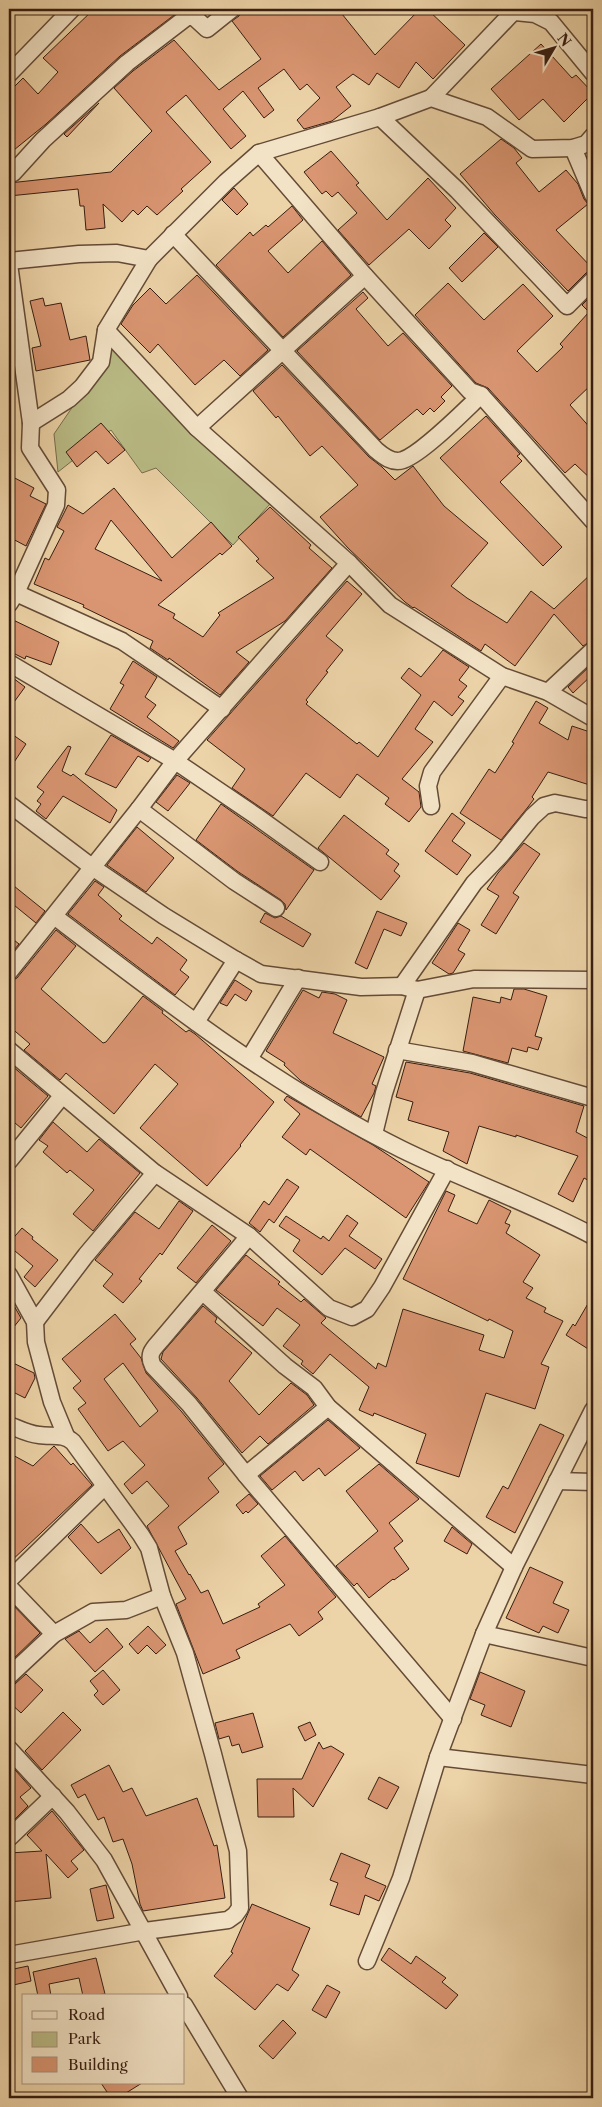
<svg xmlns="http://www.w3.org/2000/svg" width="602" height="2107" viewBox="0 0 602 2107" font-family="'Libre Caslon Text',serif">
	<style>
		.green { fill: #babc86; stroke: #786c4c }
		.building { fill: #da9672; stroke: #371d11; fill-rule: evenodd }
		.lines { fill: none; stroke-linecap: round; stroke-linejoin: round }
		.street-casing { stroke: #644b37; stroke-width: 19 }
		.street { stroke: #f3e3c6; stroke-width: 16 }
	</style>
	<rect width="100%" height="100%" fill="#edd4a8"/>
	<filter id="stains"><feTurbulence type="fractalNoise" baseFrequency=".004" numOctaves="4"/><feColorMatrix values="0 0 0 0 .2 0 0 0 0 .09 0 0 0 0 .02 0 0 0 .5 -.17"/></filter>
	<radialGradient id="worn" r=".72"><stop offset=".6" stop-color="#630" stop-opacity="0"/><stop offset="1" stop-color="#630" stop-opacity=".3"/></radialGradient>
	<polygon class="green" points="112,349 270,504 233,545 156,468 142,473 111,430 58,472 54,434"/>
	<g class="building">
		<polygon points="94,9 182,9 120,56 46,124 9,154 9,92 23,78 38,94 58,72 43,58"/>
		<polygon points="242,9 338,9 375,55 420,9 427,9 465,45 433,79 416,62 399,88 377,73 369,85 353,74 336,87 351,106 332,121 304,129 297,120 320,98 307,84 300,90 284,69 258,88 274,110 264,118 243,91 223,109 246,136 231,149 186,95 166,112 211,162 181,189 183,191 157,215 147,206 138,215 133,210 122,222 103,204 105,228 86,230 84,206 80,206 78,189 9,196 9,183 111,172 152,131 114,88 133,71 174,40 219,90 261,59 232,21 239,16"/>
		<polygon points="541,44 572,78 576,75 593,93 564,122 543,99 519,120 491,89"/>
		<polygon points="99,103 67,137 64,134"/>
		<polygon points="501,139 514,148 522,158 516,163 539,192 566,170 578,184 584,199 588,204 556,230 593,269 593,270 586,273 568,291 495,215 460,174"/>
		<polygon points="331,151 359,183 356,185 387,220 428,178 456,208 445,220 451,226 429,249 409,229 369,265 338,230 357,213 338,192 332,197 326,191 322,194 304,172"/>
		<polygon points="234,188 248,204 237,215 222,200"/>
		<polygon points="292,206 303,220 268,251 288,273 322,241 351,275 283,337 216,265 250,232 253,236 266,225 268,227"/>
		<polygon points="484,233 498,247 462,282 449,268"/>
		<polygon points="197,275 268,350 240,376 224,360 195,385 158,344 150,353 121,324 133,305 150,288 166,304"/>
		<polygon points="448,283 484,320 523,284 553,316 517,351 537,372 563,347 560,344 589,312 582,305 593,294 593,383 570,405 593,431 593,481 575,464 565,473 488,388 476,383 415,315"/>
		<polygon points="363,292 368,298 356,309 388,346 403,333 452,386 441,397 445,401 434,412 430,408 423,415 417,409 380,440 297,351"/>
		<polygon points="43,298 45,306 61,303 70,340 86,336 90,360 36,371 32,348 41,346 30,301"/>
		<polygon points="282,365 369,457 382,467 395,480 413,466 444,506 488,543 451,586 467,598 507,623 531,591 554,609 593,572 593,640 583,646 554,614 515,666 485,644 481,651 414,607 413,608 405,602 348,548 320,517 358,485 322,446 310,456 278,416 276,418 253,391"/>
		<polygon points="486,416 520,454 517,456 522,461 500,482 562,547 543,566 440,458"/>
		<polygon points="101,423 125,450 108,464 96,451 77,467 66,452"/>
		<polygon points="9,475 34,488 30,496 46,504 26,546 9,537"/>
		<path d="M114,488L172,558L211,522L232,546L222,555L220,553L158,605L175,614L173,618L203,637L220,615L218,613L274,578L256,561L259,559L238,537L270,507L311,545L309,548L332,568L285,621L236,652L249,662L220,695L169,658L168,660L150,648L153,641L83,607L84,605L34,584L45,558L49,560L64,531L57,527L68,505L83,514ZM111,520L162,581L95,549Z"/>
		<polygon points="347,581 362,594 326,636 343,650 326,671 328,672 306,700 308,702 306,704 357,744 359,742 378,757 421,695 401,678 409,668 421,677 443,650 469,667 459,680 467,686 458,697 464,701 452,716 434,701 415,729 433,742 402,779 419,792 421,807 409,822 385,804 389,798 357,774 340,798 306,773 273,816 232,788 245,769 207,740"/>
		<polygon points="9,618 59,642 51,665 26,656 25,659 9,651"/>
		<polygon points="133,661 157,677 145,697 156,705 147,717 179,741 173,748 110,709 124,685 120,683"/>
		<polygon points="593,663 593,674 573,693 568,687"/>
		<polygon points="9,675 25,687 9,709"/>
		<polygon points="536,701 548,708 539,723 568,740 572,726 593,733 593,786 548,772 532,797 534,799 528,807 501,840 460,813 489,769 495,773 514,743 512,742"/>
		<polygon points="9,732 26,744 9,770"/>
		<polygon points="111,735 151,758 148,762 138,756 116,788 85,774"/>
		<polygon points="68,746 71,747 62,771 71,776 73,774 117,810 110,823 63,796 46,819 36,811 41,804 37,801 44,792 37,787"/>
		<polygon points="177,775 190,783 168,811 156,802"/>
		<polygon points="221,804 314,870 286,910 285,904 281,900 237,871 196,840"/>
		<polygon points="452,813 465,823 452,841 471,855 457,875 425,851"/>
		<polygon points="344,815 389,850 386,854 399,864 394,871 400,876 381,900 318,848"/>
		<polygon points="137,827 174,858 146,892 107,865"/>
		<polygon points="524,843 540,854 513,893 519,897 496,934 481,925 499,896 487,889 498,873"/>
		<polygon points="95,881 104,887 98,895 122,916 119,919 152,944 157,937 187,960 180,970 189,977 175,995 68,914"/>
		<polygon points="9,882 45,911 36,923 9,901"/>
		<polygon points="377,911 407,923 401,936 384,929 367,969 355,963"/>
		<polygon points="265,913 275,918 281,916 311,934 303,947 260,922"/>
		<polygon points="458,923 470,930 458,950 465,954 453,973 449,974 432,963"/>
		<polygon points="56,930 76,946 41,989 103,1043 106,1042 143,996 163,1011 162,1013 186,1032 189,1030 195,1034 274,1102 240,1145 241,1146 207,1186 140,1128 178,1084 155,1064 114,1114 66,1073 60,1080 24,1050 30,1044 9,1026 9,982 17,978"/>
		<polygon points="9,936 19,944 9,956"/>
		<polygon points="235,980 252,991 246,1001 235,994 227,1006 220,1003"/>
		<polygon points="514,989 524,989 547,996 535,1036 542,1038 538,1050 528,1047 527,1052 512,1048 508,1063 463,1051 473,997 500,1003 501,997 511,1000"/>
		<polygon points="303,990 319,998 322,992 335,994 347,1000 333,1033 384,1057 372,1084 376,1086 374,1093 361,1117 301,1081 284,1065 285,1063 266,1051"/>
		<polygon points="406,1062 470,1073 584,1106 576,1132 593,1141 593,1183 584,1178 573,1202 558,1194 578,1156 516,1135 516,1137 479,1126 467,1164 443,1151 449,1132 408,1120 413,1102 396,1097"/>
		<polygon points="12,1066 48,1096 21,1128 9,1118 9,1070"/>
		<polygon points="287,1096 373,1145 429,1182 406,1218 310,1149 306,1155 282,1137 300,1114 284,1100"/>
		<polygon points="53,1122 87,1152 99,1139 140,1173 93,1231 73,1214 94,1190 70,1170 67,1173 43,1152 48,1146 39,1140"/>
		<polygon points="287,1179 299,1187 274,1223 269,1219 260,1232 249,1223 264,1201 269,1205"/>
		<polygon points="446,1191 455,1195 448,1211 477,1224 489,1200 511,1211 505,1223 510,1225 506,1233 540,1255 523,1282 533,1288 526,1298 546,1308 544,1312 563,1321 541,1364 549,1367 535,1409 486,1393 459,1477 416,1463 426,1434 374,1413 373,1416 359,1410 369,1387 330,1354 313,1374 301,1364 303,1361 283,1346 300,1325 277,1308 263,1326 216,1290 246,1255 280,1282 278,1284 301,1302 304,1299 326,1318 321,1323 376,1369 378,1363 386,1367 403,1309 484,1335 479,1350 504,1358 513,1331 489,1319 488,1321 403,1279"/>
		<polygon points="179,1201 193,1211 162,1255 160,1253 139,1279 142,1281 123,1303 103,1286 113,1274 95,1260 135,1212 159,1229"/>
		<polygon points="347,1215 358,1223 349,1236 382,1259 375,1269 345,1248 322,1275 293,1251 300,1240 279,1226 286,1216 321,1239 323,1236 329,1241"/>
		<polygon points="212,1225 231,1241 196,1283 177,1268"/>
		<polygon points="22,1228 33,1237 32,1239 58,1260 35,1287 24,1277 33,1266 9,1246 9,1243"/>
		<polygon points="593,1295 593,1352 566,1335 573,1324 575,1326"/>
		<polygon points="9,1300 13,1304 21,1318 9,1333"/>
		<polygon points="203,1306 217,1318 215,1322 252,1353 229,1381 259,1415 291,1383 307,1395 314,1405 268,1444 260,1436 242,1453 197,1398 161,1359 163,1352"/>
		<path d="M115,1314L136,1339L130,1344L141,1358L146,1373L181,1411L224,1464L208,1478L219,1492L178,1527L187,1544L175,1551L189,1575L190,1574L201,1593L208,1590L223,1624L260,1607L258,1604L285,1585L261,1556L285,1536L336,1597L318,1612L323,1619L299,1636L290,1624L236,1650L240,1658L203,1674L176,1604L186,1599L147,1526L169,1506L147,1481L132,1494L124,1484L145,1465L123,1441L108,1451L78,1409L86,1403L73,1388L81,1381L62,1359ZM123,1363L158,1411L140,1427L104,1379Z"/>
		<polygon points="9,1361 34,1373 35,1378 25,1398 9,1390"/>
		<polygon points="328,1420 360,1448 325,1476 319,1468 303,1481 295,1471 272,1490 260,1476"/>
		<polygon points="540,1424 564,1435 515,1533 486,1517 503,1486 508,1489"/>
		<polygon points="54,1446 71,1465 73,1463 92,1485 9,1563 9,1453 33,1466"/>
		<polygon points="379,1464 419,1499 389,1523 403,1541 394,1548 409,1569 394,1580 393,1579 369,1598 357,1583 354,1586 336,1566 378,1531 346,1491"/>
		<polygon points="249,1494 258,1504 248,1513 246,1511 243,1514 236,1505"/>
		<polygon points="81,1524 98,1543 119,1529 131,1548 101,1574 68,1537"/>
		<polygon points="452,1527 472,1544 467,1554 444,1541"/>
		<polygon points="530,1567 563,1582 553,1603 569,1610 558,1633 543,1626 539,1633 506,1618"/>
		<polygon points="9,1601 40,1633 9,1663"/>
		<polygon points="148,1626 166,1645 156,1654 147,1645 138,1654 129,1644"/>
		<polygon points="107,1628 123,1647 95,1672 65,1639 79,1631 90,1643"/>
		<polygon points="103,1670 120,1690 103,1705 94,1695 98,1691 90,1681"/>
		<polygon points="480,1672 525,1691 511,1727 481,1715 485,1705 470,1699"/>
		<polygon points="26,1674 43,1690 21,1713 9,1702 9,1686 15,1684"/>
		<polygon points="63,1712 81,1730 42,1770 25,1751"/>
		<polygon points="253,1713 263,1747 242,1753 239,1744 232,1746 229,1736 219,1739 215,1723"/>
		<polygon points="310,1722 316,1735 305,1741 298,1727"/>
		<polygon points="319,1742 323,1749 331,1746 344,1754 313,1807 293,1788 294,1817 258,1817 257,1779 302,1779"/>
		<polygon points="9,1763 31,1788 20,1797 28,1806 13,1821 9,1816"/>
		<polygon points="109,1765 123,1792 132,1788 146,1816 197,1798 214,1846 217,1845 225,1898 143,1911 140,1904 132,1864 123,1839 113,1842 104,1817 98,1820 85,1794 78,1798 71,1785"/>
		<polygon points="379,1777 399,1787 387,1809 368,1799"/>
		<polygon points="52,1811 84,1850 71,1861 78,1869 68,1878 46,1854 51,1898 9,1902 9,1853 42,1851 27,1835"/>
		<polygon points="341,1853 370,1865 365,1877 386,1886 379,1901 365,1895 359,1915 330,1905 338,1883 330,1880"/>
		<polygon points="106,1885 114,1918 97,1921 90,1889"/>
		<polygon points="252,1904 310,1928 292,1970 299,1975 288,1991 277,1984 255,2010 214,1976 233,1953 231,1952"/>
		<polygon points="389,1948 411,1964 416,1956 446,1978 442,1982 458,1995 446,2009 381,1960"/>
		<polygon points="96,1958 105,1994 83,1996 79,1978 49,1984 51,1996 38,1996 33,1972"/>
		<polygon points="28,1966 31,1981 9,1986 9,1970"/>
		<polygon points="327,1985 340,1992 326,2018 312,2010"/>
		<polygon points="283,2020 296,2033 273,2059 259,2046"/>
		<polygon points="101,2083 142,2083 118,2098 111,2098"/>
	</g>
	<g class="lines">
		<defs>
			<g id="street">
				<polyline points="515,12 535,14 551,22 593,73"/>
				<polyline points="9,74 72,9"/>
				<polyline points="431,98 516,9"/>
				<polyline points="380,117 457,190 567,306 593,280"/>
				<polyline points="573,148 593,195"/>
				<polyline points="259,153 365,276 470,391 481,395 593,521"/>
				<polyline points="9,173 13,173 43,140 127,63 187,17 194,17 207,29 232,9"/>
				<path d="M173,234L376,450C383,456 393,464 403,460C423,453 464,411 481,395"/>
				<polyline points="9,261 79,254 117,253 149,259 226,182 259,153 380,117 431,98 487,117 532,149 573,148 586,144 593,136"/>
				<polyline points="9,264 31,423 30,448 57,490 56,505 16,593 9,604"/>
				<polyline points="106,330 197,428 349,563 390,605 502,676 548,692 593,718"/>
				<polyline points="31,423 69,399 82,387 101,362 106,330 149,259"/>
				<polyline points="197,428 365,276"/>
				<polyline points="16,593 122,641 222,709"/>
				<polyline points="9,663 175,761 256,816 320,862"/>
				<polyline points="548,692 593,650"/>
				<polyline points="9,804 92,867 164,916 236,960 261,974 361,987 402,986 417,990 474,979 593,980"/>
				<polyline points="431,806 428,786 432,772 502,676"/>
				<polyline points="139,809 234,881 276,908"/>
				<path d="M54,916C164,1000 276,1087 401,1149C464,1180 531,1203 593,1236"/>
				<polyline points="9,972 139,809 175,761 349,563"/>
				<polyline points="402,986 474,883 501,855 532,817 544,806 555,803 585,809 593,809"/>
				<polyline points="196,1022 236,960"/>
				<polyline points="9,1050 155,1173 249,1236 329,1308 352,1317 367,1309 382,1287 447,1169"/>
				<polyline points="397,1050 472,1063 593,1098"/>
				<polyline points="249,1059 298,978"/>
				<polyline points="374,1134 384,1093 417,990"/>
				<polyline points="9,1161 62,1096"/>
				<path d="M249,1236L161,1340C153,1349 147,1354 153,1366L189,1404L246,1475L453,1719"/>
				<polyline points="9,1275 35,1322 36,1342 52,1402 66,1436"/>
				<polyline points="203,1292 285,1366 314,1388 328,1407 514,1567"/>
				<polyline points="35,1322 86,1255 155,1173"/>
				<path d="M9,1425C19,1429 28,1434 39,1435C52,1437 63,1433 73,1442L141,1535L149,1548L162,1596L185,1653L213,1754L238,1851L240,1908L235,1915L228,1920L145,1931L9,1955"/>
				<polyline points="246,1475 328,1407"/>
				<polyline points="557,1481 593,1482"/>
				<polyline points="9,1580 105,1486"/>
				<polyline points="9,1587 54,1634"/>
				<polyline points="484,1634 593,1658"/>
				<polyline points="9,1676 54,1634 93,1612 126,1610 162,1596"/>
				<polyline points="9,1749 67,1812 104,1860 179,1996"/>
				<polyline points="438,1757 593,1775"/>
				<polyline points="9,1838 53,1796"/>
				<polyline points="367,1961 401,1878 438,1757 484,1634 514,1567 593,1410"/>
				<polyline points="184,2005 240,2098"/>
			</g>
		</defs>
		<use href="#street" class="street-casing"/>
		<use href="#street" class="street"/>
	</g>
	<rect width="602" height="2107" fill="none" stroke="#edd4a8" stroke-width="30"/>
	<rect x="10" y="10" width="582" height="2087" fill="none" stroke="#371d11" stroke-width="2.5"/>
	<rect x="15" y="15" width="572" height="2077" fill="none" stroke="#371d11"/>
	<rect x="22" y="1994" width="162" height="90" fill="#f3e3c6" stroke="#a8947e"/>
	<rect x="32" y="2011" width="25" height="8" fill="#f3e3c6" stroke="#a8947e"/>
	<text x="68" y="2020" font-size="15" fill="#371d11">Road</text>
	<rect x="32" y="2032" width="25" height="15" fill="#babc86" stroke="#a8947e"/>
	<text x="68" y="2044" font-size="15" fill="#371d11">Park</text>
	<rect x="32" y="2057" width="25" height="15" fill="#da9672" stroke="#a8947e"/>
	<text x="68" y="2070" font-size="15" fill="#371d11">Building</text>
	<g transform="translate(554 48) rotate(52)" stroke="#f3e3c6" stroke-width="4" paint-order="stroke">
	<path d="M0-4L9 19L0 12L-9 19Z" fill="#371d11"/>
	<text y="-8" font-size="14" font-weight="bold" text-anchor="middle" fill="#371d11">N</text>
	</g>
	<rect width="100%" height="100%" filter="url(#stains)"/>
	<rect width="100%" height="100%" fill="url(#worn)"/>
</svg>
